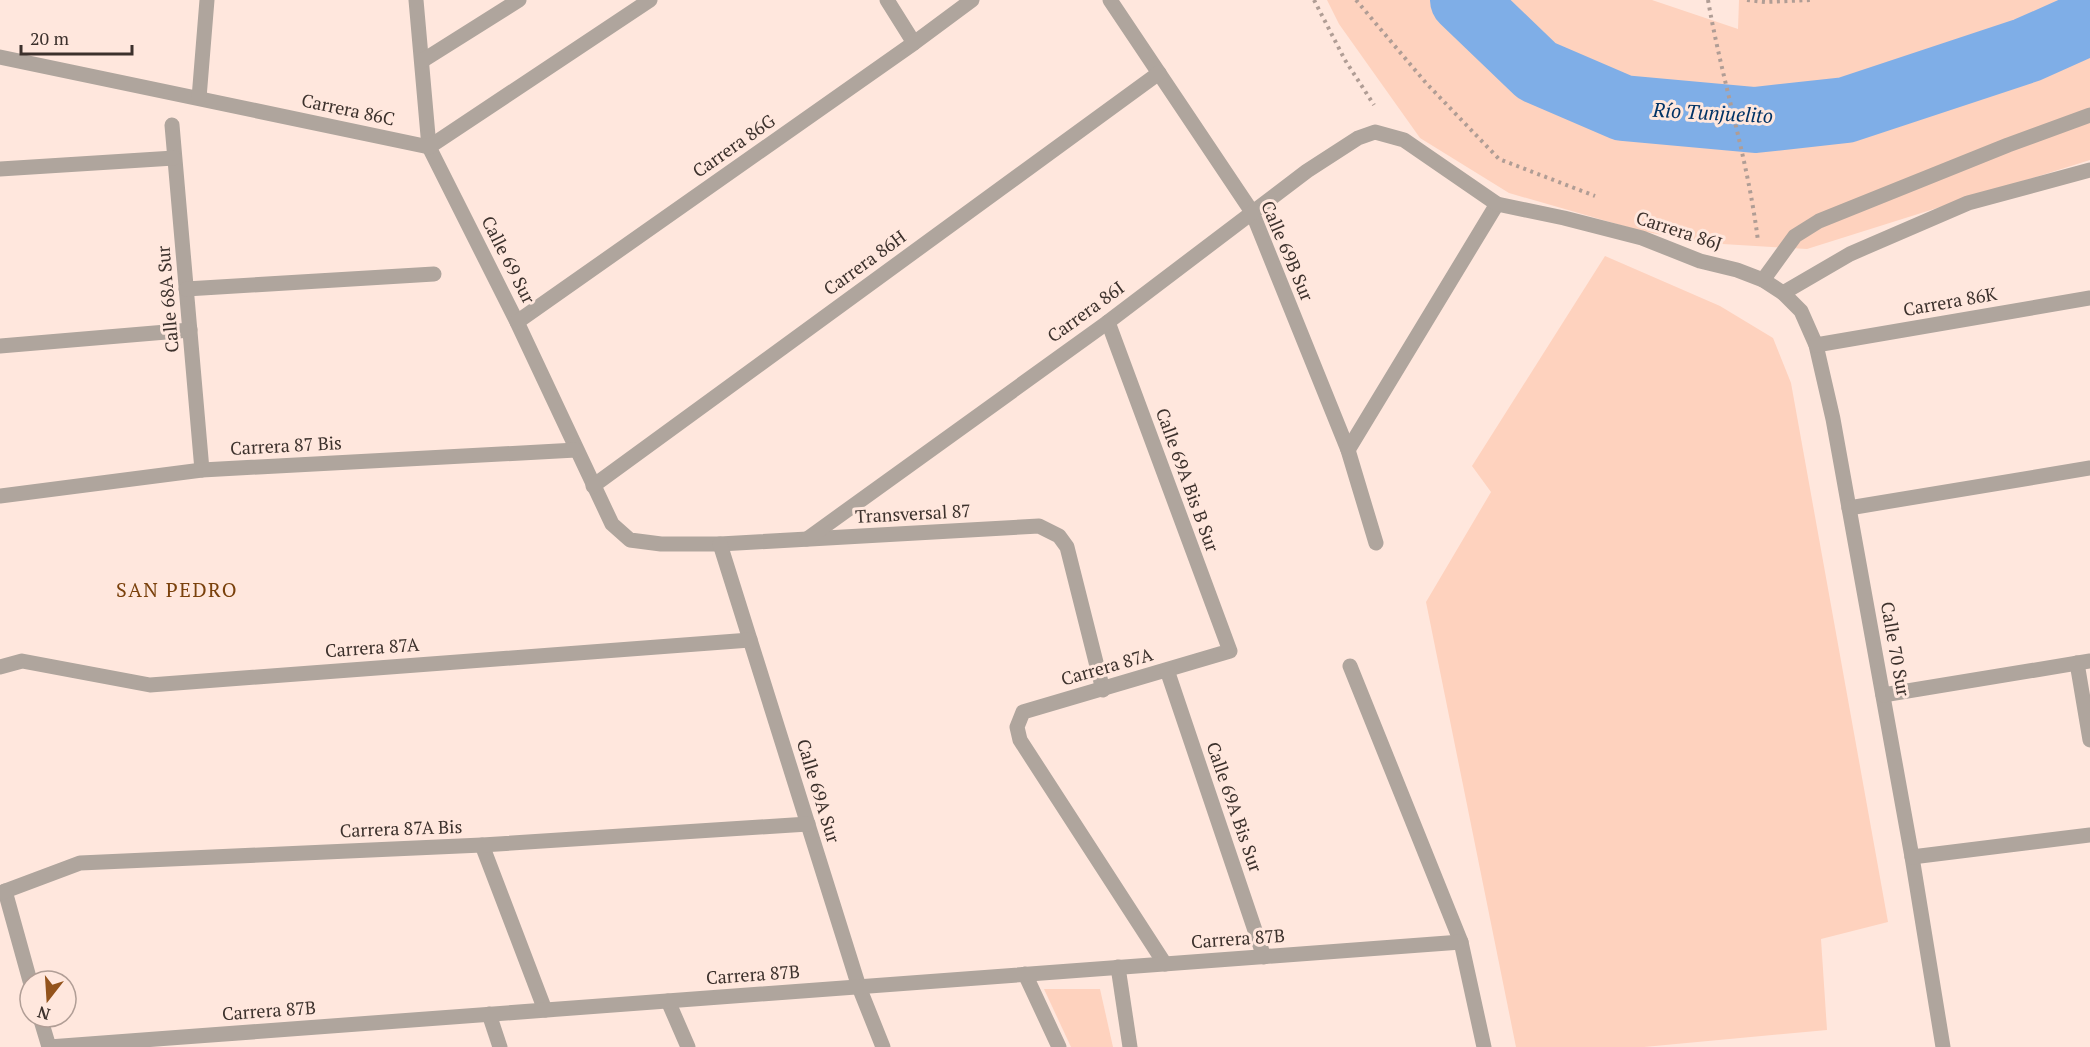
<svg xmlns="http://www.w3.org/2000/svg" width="2090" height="1047" viewBox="0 0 2090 1047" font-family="'PT Serif',serif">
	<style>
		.green { fill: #fed2be }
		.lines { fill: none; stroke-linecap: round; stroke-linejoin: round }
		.river { stroke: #7faee7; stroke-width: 66 }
		.path { stroke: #b09d95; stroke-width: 4; stroke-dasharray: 3 4.5; stroke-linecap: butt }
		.service { stroke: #afa59d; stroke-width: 15 }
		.minor { stroke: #afa59d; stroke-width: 15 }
		.labels { text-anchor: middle; stroke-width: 6; stroke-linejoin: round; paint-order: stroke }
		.street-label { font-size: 18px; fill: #3c312c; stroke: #ffe7dd }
		.water-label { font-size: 20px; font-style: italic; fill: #003265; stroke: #ffe7dd }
		.neighbourhood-label { font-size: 20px; letter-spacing: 1.5px; fill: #7a410c; stroke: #ffe7dd }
	</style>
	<rect width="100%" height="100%" fill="#ffe7dd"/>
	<g class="green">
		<polygon points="1327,0 1652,0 1738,29 1739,0 2090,0 2090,160 1807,249 1706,243 1641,231 1509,193 1420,138 1339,24"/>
		<polygon points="1605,256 1720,306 1773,338 1791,383 1888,922 1821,939 1827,1030 1644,1047 1516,1047 1426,602 1491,492 1472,466"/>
		<polygon points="1044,989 1100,989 1113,1047 1071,1047"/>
	</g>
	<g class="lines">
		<polyline class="river" points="1463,0 1537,71 1623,108 1755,120 1846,110 2027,50 2090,22"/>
		<g class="path">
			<polyline points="1314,0 1345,60 1374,105"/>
			<polyline points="1356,0 1426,83 1499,159 1595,196"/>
			<path d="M1708,0C1722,81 1748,159 1758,241"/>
			<polyline points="1747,0 1765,2 1810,0"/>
		</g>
		<g class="service">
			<polyline points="1783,293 1850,254 1968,203 2090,170"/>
			<polyline points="1350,666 1461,942"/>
		</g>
		<g class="minor">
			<polyline points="416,0 429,147 517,322 612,524 630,540 661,544 720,544 1039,526 1059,536 1067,547 1103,690"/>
			<polyline points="887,0 914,43"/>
			<polyline points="1110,0 1252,212 1348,450 1376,543"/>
			<polyline points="0,57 429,147 650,0"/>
			<polyline points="422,61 519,0"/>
			<polyline points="199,98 207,0"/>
			<polyline points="172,125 202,470"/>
			<polyline points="0,169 174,158"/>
			<polyline points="1763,280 1783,293 1801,311 1816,345 1833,419 1849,508 1912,857 1943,1047"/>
			<polyline points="186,289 434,274"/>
			<polyline points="517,322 914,43 972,0"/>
			<polyline points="1108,322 1230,651 1023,712 1017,727 1020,740 1165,964"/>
			<polyline points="1816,345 2090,298"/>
			<polyline points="0,346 190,330"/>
			<polyline points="1348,450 1497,204"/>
			<polyline points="593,486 1159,73"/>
			<polyline points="0,496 202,470 576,450"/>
			<polyline points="1849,508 2090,468"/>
			<polyline points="807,539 1108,322 1307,171 1358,138 1375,132 1404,140 1497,204 1564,218 1642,238 1700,261 1737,270 1763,280 1795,236 1819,221 2008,145 2090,115"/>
			<polyline points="720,544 859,987 883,1047"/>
			<polyline points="2077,663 2090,740"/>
			<polyline points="0,667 22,661 150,685 750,640"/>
			<polyline points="1167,670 1264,957"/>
			<polyline points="1883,695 2090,661"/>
			<polyline points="482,845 545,1010"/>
			<polyline points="1912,857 2090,835"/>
			<polyline points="5,891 30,981"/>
			<polyline points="0,893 80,863 482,845 808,824"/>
			<polyline points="1118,967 1130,1047"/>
			<polyline points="1025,974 1059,1047"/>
			<polyline points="668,1001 688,1047"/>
			<polyline points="489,1014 500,1047"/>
			<polyline points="40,1017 49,1047"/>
			<polyline points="49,1047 1461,942 1484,1047"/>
		</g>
	</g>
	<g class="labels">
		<g class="street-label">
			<text transform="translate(348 110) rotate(12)" y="6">Carrera 86C</text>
			<text transform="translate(734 146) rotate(-35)" y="6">Carrera 86G</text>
			<text transform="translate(1679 231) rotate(18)" y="6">Carrera 86J</text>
			<text transform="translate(1287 251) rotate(67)" y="6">Calle 69B Sur</text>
			<text transform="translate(508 260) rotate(63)" y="6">Calle 69 Sur</text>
			<text transform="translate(865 263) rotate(-36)" y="6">Carrera 86H</text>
			<text transform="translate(168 299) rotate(-95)" y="6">Calle 68A Sur</text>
			<text transform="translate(1950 302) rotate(-10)" y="6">Carrera 86K</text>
			<text transform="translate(1086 312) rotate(-36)" y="6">Carrera 86I</text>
			<text transform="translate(286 446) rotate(-3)" y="6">Carrera 87 Bis</text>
			<text transform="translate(1187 480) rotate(70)" y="6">Calle 69A Bis B Sur</text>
			<text transform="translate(913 514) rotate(-3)" y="6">Transversal 87</text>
			<text transform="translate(372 648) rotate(-4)" y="6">Carrera 87A</text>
			<text transform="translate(1895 649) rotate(80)" y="6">Calle 70 Sur</text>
			<text transform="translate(1107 667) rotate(-16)" y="6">Carrera 87A</text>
			<text transform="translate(818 791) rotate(73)" y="6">Calle 69A Sur</text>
			<text transform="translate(1234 807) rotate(71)" y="6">Calle 69A Bis Sur</text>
			<text transform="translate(401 829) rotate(-2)" y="6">Carrera 87A Bis</text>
			<text transform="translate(1238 939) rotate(-4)" y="6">Carrera 87B</text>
			<text transform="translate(753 975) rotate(-4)" y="6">Carrera 87B</text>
			<text transform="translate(269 1011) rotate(-4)" y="6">Carrera 87B</text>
		</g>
		<g class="water-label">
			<text transform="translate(1713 113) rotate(3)" y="7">Río Tunjuelito</text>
		</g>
		<g class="neighbourhood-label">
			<text x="177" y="597">SAN PEDRO</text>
		</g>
	</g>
	<g transform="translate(48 999) rotate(197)"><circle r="28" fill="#ffe7dd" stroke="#b19e96" stroke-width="1.5"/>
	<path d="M0-4.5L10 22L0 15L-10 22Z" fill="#93531c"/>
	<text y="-9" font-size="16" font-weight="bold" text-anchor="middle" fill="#3c312c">N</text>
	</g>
	<path d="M21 45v9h111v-9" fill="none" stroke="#3c312c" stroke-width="3"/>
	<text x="30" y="45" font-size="18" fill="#3c312c" stroke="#ffe7dd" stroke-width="4.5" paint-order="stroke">20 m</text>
</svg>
